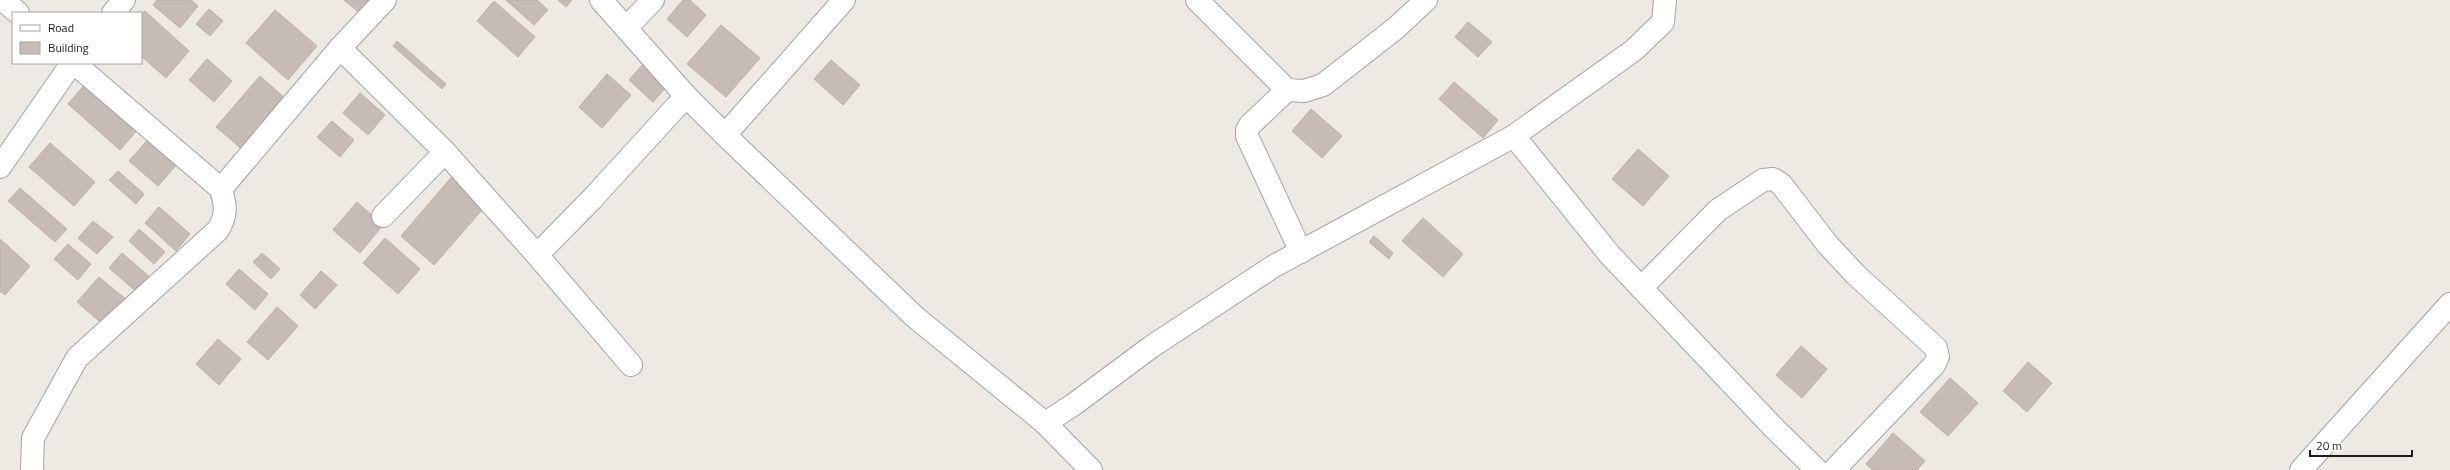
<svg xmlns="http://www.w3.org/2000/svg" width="2450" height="470" viewBox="0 0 2450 470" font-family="'Titillium Web',sans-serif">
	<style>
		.building { fill: #c6bbb5; stroke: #c0afa4 }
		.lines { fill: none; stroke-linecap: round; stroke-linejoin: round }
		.minor-casing { stroke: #a3a3a3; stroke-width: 24 }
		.minor { stroke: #fff; stroke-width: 22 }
	</style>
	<rect width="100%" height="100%" fill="#eee9e2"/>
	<g class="building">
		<polygon points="157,0 191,0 198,6 180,28 153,5"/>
		<polygon points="344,0 377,0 363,16"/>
		<polygon points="506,0 537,0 548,10 534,25"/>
		<polygon points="558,0 572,0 566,7"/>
		<polygon points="683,0 690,0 706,15 687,37 667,19"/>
		<polygon points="494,1 535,37 518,57 477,21"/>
		<polygon points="209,9 223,21 210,36 196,24"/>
		<polygon points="275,10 317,46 288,80 246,43"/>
		<polygon points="145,11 189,51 166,78 141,56 141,15"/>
		<polygon points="1468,22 1492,42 1478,57 1455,37"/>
		<polygon points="721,25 760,58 726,97 687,64"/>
		<polygon points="397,41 446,84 442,89 393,46"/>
		<polygon points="207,59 232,81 214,102 189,80"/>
		<polygon points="831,60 860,85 843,105 814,79"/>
		<polygon points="643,64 668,85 653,102 629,80"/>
		<polygon points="607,74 631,95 602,128 579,107"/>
		<polygon points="260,76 287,100 243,150 216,127"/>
		<polygon points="1454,82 1498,120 1483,138 1439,99"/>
		<polygon points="86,83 138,129 120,150 68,104"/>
		<polygon points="360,93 385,115 368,135 343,113"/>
		<polygon points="1311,109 1342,136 1322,158 1292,131"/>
		<polygon points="332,121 354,140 340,157 317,137"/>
		<polygon points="151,136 180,161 158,186 129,161"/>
		<polygon points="50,143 95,182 74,206 29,167"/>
		<polygon points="1638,149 1669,176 1643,206 1612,179"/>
		<polygon points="118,171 144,194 136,204 109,180"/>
		<polygon points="455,173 489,202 434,265 401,236"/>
		<polygon points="20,188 67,229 55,242 8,201"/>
		<polygon points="357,202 383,225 360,253 333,230"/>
		<polygon points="159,207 190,234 176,251 145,223"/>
		<polygon points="1423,218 1463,254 1443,277 1402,241"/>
		<polygon points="93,221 113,237 97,254 78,238"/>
		<polygon points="139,229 165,252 154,264 129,241"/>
		<polygon points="1374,236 1393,253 1389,259 1369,242"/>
		<polygon points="385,238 420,269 398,294 363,263"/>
		<polygon points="0,239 30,266 5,295 0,291"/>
		<polygon points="68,244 91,264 78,280 54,259"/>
		<polygon points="122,253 151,278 138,293 109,268"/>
		<polygon points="262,253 280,269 271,279 253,262"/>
		<polygon points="239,269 268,294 255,310 226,284"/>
		<polygon points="321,271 337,285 315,309 300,295"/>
		<polygon points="99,277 129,302 107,328 77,302"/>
		<polygon points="277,307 298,326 268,360 247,342"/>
		<polygon points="218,339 241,359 219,385 196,364"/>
		<polygon points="1801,346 1827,369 1802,398 1776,375"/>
		<polygon points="2028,362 2052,383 2027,412 2003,391"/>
		<polygon points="1950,378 1978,403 1948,436 1920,412"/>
		<polygon points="1893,433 1925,461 1917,470 1873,470 1866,464"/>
	</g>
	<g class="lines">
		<defs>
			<g id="minor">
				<polyline points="3,0 18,13"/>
				<polyline points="601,0 686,96 725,135 915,317 1045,423 1073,405 1151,347 1274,266 1514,136 1634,50 1663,22 1665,0"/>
				<polyline points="1197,0 1287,90 1304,91 1323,85 1396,28 1426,0"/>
				<polyline points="113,13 124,0"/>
				<polyline points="626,28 653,0"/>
				<polyline points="340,48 385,0"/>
				<polyline points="1287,90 1250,125 1247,130 1247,136 1301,252"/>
				<polyline points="725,135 844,0"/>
				<polyline points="1514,136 1610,255 1773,427 1817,470"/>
				<polyline points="0,167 72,63"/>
				<polyline points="221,189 340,48 445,152 537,255 631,365"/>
				<polyline points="383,216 445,152"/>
				<polyline points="537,255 592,199 686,96"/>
				<polyline points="1641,288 1718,210 1763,180 1773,179 1781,184 1828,245 1856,275 1936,348 1938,357 1934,365 1834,470"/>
				<polyline points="1045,423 1091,470"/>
				<path d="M32,470L33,438L77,358L218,230C227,215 226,206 221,189L74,63"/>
				<polyline points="2301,470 2450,304"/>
			</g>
		</defs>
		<use href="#minor" class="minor-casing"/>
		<use href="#minor" class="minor"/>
	</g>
	<rect x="12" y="12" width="130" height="52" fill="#ffffff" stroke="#a4a4a4"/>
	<rect x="20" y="25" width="20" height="6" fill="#ffffff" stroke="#a4a4a4"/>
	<text x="48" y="32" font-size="12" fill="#1c1c1c">Road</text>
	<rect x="20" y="42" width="20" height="12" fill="#c6bbb5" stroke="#a4a4a4"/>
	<text x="48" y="52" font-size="12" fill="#1c1c1c">Building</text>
	<path d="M2310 450v6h102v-6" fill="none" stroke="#1c1c1c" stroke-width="2"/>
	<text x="2316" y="450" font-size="12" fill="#1c1c1c" stroke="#ffffff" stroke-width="3" paint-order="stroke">20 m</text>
</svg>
